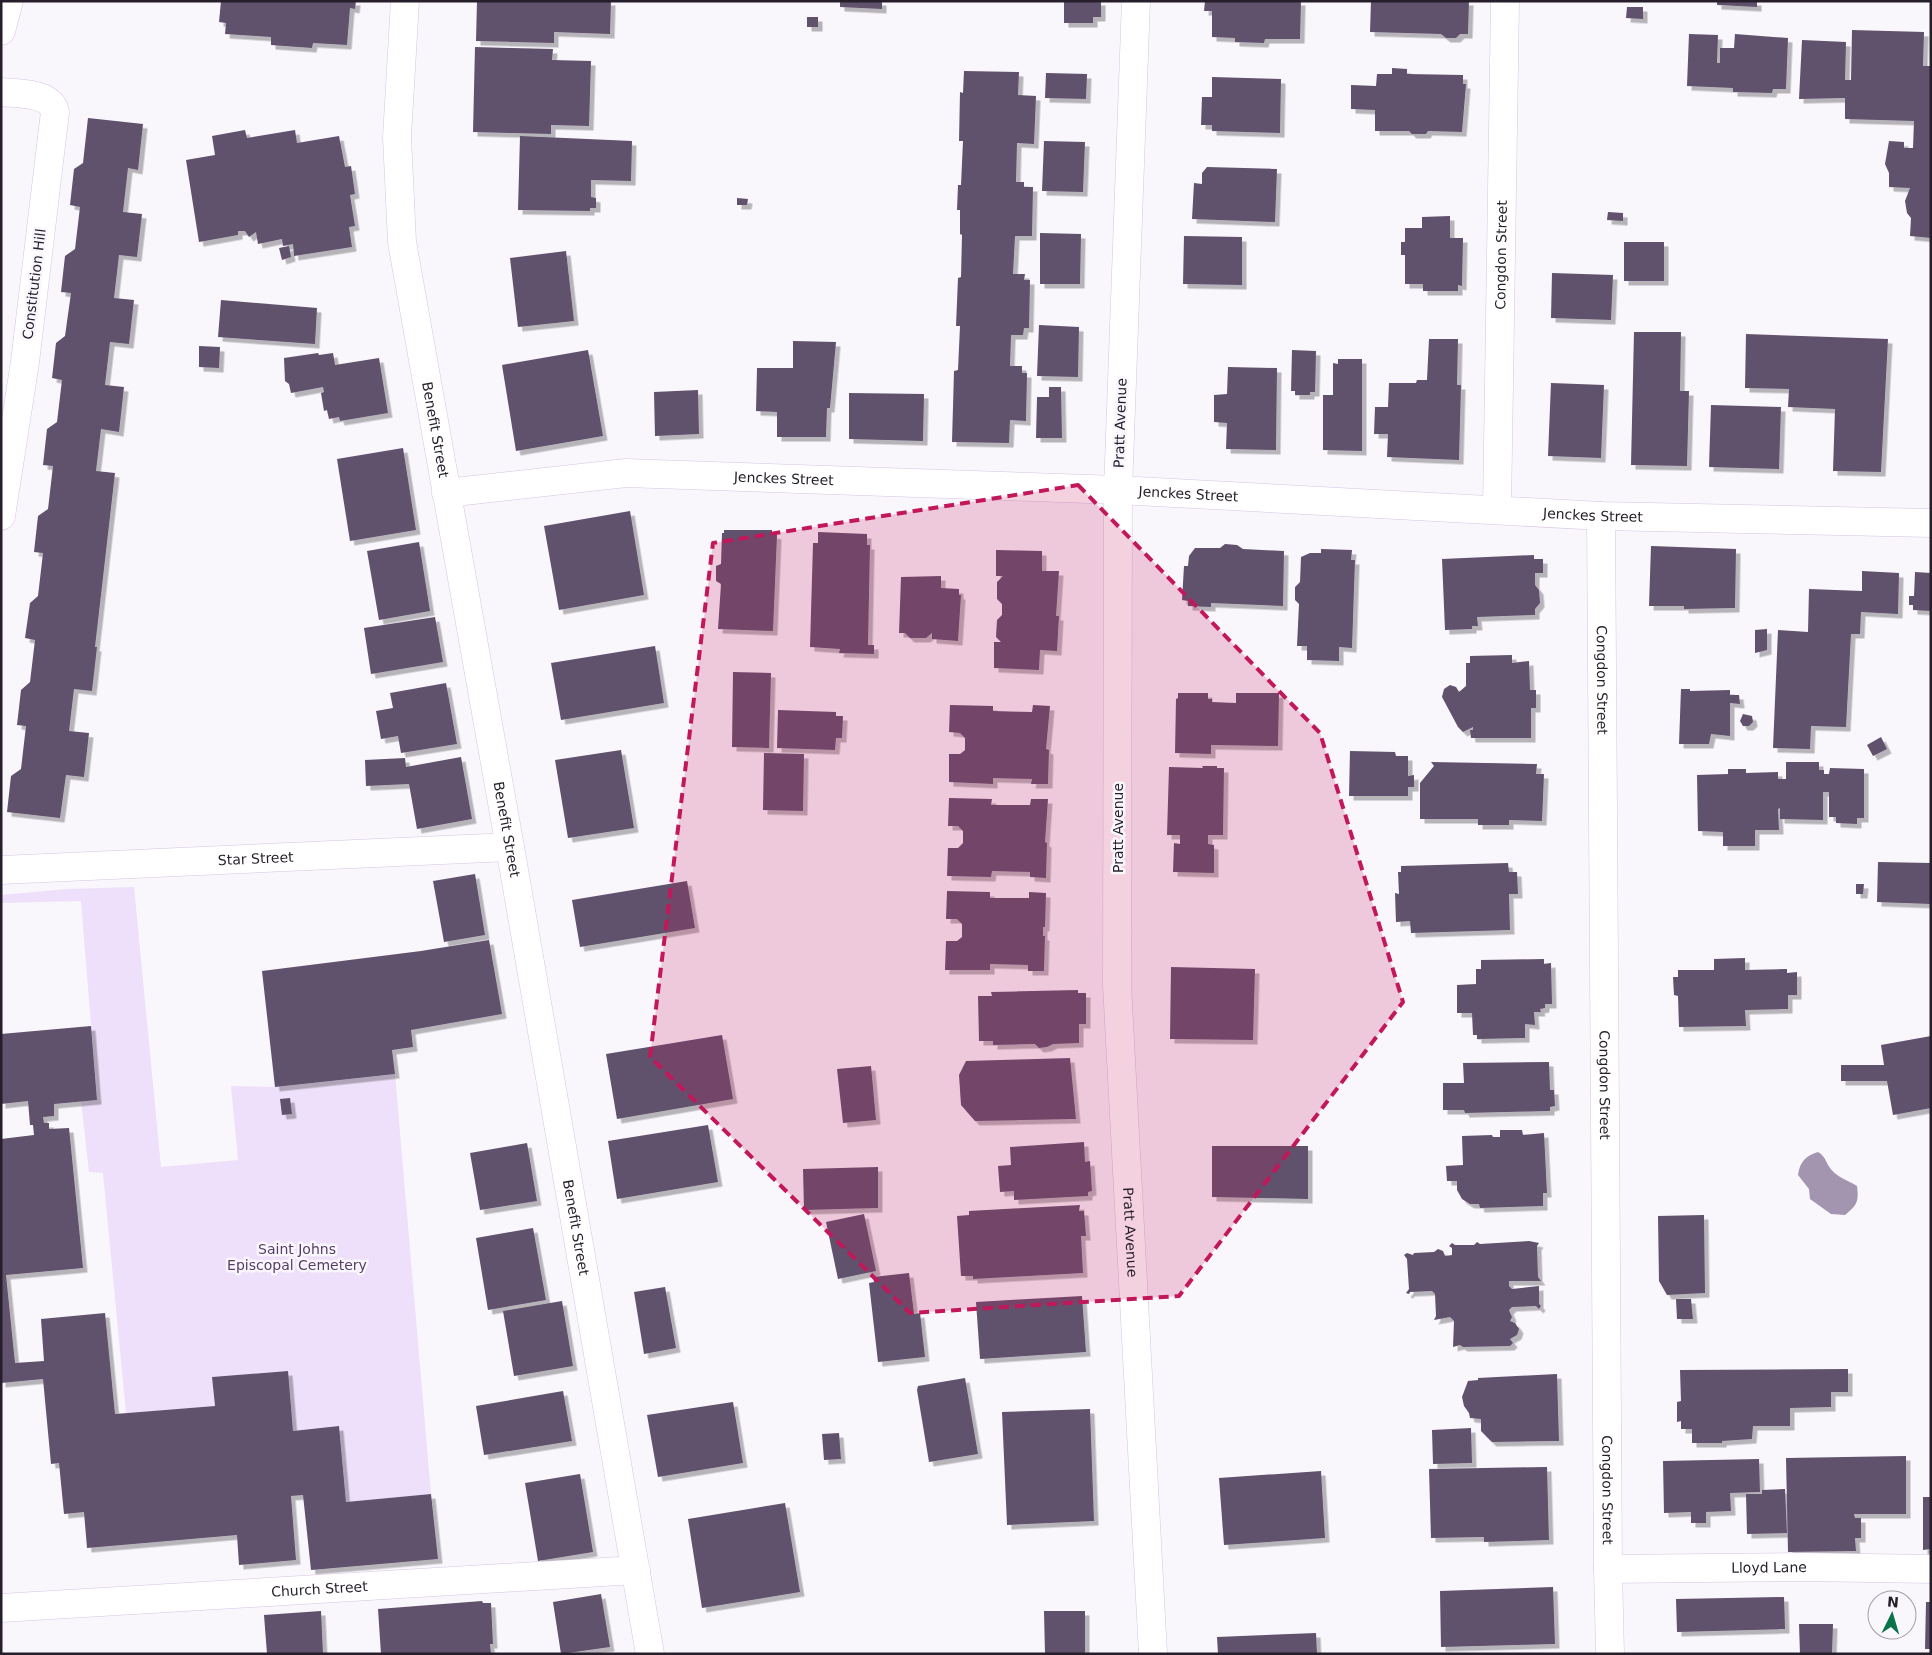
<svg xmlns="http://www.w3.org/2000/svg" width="1932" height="1655" viewBox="0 0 1932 1655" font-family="'DejaVu Sans',sans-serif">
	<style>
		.green { fill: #eee0fa }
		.water { fill: #a395af }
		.building { fill: #60516c; filter: url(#shadow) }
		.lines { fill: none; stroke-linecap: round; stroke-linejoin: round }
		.minor-casing { stroke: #d6c4e4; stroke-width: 29 }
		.major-casing { stroke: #d6c4e4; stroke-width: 29 }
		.minor { stroke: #fff; stroke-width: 28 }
		.major { stroke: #fff; stroke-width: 28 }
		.marked { fill: #c2185b; fill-opacity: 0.2; stroke: #c2185b; stroke-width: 4; stroke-dasharray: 10 6; stroke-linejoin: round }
		.labels { text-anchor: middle; stroke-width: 5; stroke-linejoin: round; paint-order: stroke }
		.street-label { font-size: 14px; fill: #261f2b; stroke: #f9f6fc }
		.park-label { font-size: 14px; fill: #563f67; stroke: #f9f6fc }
	</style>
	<defs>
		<filter id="shadow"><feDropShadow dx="4.5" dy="4.5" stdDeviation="0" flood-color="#0004"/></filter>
	</defs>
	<rect width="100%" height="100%" fill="#f9f6fc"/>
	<polygon class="green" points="134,887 161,1167 238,1160 231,1086 275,1087 395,1074 431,1494 346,1502 339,1426 293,1431 287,1371 212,1377 215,1406 126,1413 103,1173 89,1172 81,1101 97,1099 81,901 1,903 1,895 67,889"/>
	<path class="water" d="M1818,1152C1826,1157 1825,1161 1830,1168C1835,1176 1849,1181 1857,1186C1859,1202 1857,1205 1845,1215L1831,1214L1810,1199L1809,1189L1798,1175C1800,1161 1806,1156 1818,1152Z"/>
	<g class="building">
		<polygon points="221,1 356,1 355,9 350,8 347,45 313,43 312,48 271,45 271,37 225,34 226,23 219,22"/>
		<polygon points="477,1 611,1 610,34 554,32 554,43 476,41"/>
		<polygon points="840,1 882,1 882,9 840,7"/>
		<polygon points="1064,1 1101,1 1101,17 1093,17 1093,23 1064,23"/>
		<polygon points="1205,1 1301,1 1300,39 1265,39 1264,43 1235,42 1235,38 1212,37 1212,11 1204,11"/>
		<polygon points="1371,1 1469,1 1468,34 1460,34 1456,38 1446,38 1441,34 1370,32"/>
		<polygon points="1717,1 1757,1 1757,7 1717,5"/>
		<polygon points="1627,7 1643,7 1643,19 1626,18"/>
		<rect x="807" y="17" width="11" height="10"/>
		<polygon points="1852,30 1924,32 1923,66 1931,66 1931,238 1910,236 1911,218 1907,213 1905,201 1910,188 1889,187 1889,173 1885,164 1889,141 1904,142 1904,148 1913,148 1914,121 1845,119 1845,98 1799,99 1802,40 1846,42 1845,80 1851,80"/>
		<polygon points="1689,34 1718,35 1717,63 1720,63 1720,48 1734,48 1735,34 1788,38 1786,89 1773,89 1772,93 1733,92 1733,88 1687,86"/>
		<polygon points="475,47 553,49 552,60 591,61 589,126 551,125 551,134 473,132"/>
		<polygon points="1392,68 1407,69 1407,74 1463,75 1463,84 1466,84 1462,132 1428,131 1426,134 1412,134 1409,131 1375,131 1375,110 1351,109 1351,85 1376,86 1377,74 1392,74"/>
		<polygon points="964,71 1019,72 1018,95 1036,96 1034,144 1017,143 1016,182 1024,182 1024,187 1033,187 1032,236 1015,236 1013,274 1025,274 1024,280 1030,280 1029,328 1024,328 1023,335 1011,335 1010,366 1022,366 1022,373 1027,373 1026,421 1010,420 1009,443 952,442 954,371 958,370 960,326 956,326 958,278 961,277 962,235 960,234 960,210 957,210 958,185 961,185 963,141 959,141 960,92 963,93"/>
		<polygon points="1046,73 1087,74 1086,99 1045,98"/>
		<polygon points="1212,77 1281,79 1280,133 1212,131 1212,125 1201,125 1202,97 1212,97"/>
		<polygon points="88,118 143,124 138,170 128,168 123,212 142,214 137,257 119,255 114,298 134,300 129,344 110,342 105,385 124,387 119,432 101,429 96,471 115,473 95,647 97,647 92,691 74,689 69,731 89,733 84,777 66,775 60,818 7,812 11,776 21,769 26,726 17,725 21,690 30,682 35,640 25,638 30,603 38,596 43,553 34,552 38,516 48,509 53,466 43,465 47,429 57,422 62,380 52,378 56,343 65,336 71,293 61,292 65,256 75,249 80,207 70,205 74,169 83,163"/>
		<polygon points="245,130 247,138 295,130 297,143 339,136 345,167 351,166 355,194 350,195 355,226 349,227 352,247 294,256 293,244 283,246 282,239 258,244 256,232 249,237 245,231 238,231 238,235 199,242 186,160 215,155 212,136"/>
		<polygon points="520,136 632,141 631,181 591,180 591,197 596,198 596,208 590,208 590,211 518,210"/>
		<polygon points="1044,141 1085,142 1083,192 1042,191"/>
		<polygon points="1207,167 1277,169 1275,222 1192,219 1194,183 1202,184 1202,173"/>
		<polygon points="737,198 748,199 747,205 737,205"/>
		<polygon points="1608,212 1623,213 1623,221 1607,220"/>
		<polygon points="1450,216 1450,238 1463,238 1462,286 1458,285 1458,291 1423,291 1423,284 1405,284 1405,255 1401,255 1401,242 1405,242 1405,228 1422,228 1422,217"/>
		<polygon points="1040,233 1081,234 1080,284 1040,284"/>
		<polygon points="1184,236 1242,237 1242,285 1183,284"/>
		<rect x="1624" y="242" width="40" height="39"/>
		<polygon points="289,246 291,257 282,260 279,248"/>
		<polygon points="566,251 574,321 518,327 510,258"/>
		<polygon points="1552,273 1613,275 1611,320 1551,318"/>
		<polygon points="221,300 317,308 315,344 218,337"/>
		<polygon points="1039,325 1079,327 1078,377 1037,376"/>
		<polygon points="1634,332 1681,332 1680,391 1689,391 1687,466 1631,465"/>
		<polygon points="1746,334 1888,339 1881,472 1833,471 1835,409 1788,407 1789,389 1745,388"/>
		<polygon points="1429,339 1458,339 1457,385 1461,385 1459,460 1387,457 1388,434 1374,434 1375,407 1388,407 1389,383 1416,383 1417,380 1427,380"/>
		<polygon points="793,341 836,342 830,408 827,408 826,437 777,437 777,412 756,411 757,368 793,368"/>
		<polygon points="199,346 220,347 219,368 199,367"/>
		<polygon points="588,350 603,436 516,451 502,365"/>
		<polygon points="1292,350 1316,351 1315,392 1310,392 1310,395 1295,395 1295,391 1291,391"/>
		<polygon points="318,353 319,355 333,353 335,365 379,358 388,413 340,421 339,417 329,419 327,410 324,411 321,393 324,392 323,387 291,393 289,384 285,381 284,358"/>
		<polygon points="1338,359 1362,359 1362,451 1323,450 1323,395 1333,395 1333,363 1338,364"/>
		<polygon points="1228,367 1277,368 1276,450 1226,449 1227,423 1214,422 1214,395 1227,394"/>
		<polygon points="1551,383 1604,385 1601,458 1548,456"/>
		<polygon points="1049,387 1061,387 1062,438 1036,438 1037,397 1049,397"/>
		<polygon points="698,390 699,434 655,436 654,392"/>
		<polygon points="849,393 924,394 923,441 849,439"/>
		<polygon points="1711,405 1781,407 1779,469 1709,467"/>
		<polygon points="403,448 416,530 350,541 337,459"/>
		<polygon points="630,511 644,595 559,610 544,526"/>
		<polygon points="724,530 772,530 772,534 777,535 773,631 718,629 721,584 716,581 716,566 721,564 722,533 724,533"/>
		<polygon points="818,532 867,534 867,545 870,545 868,645 874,645 874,654 839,653 840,649 810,647 813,543 818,543"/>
		<polygon points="419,542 430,611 379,620 367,551"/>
		<polygon points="1225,544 1237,545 1243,549 1284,551 1283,606 1211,603 1211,607 1188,606 1188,601 1182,600 1184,566 1188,566 1189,556 1195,548 1220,548"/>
		<polygon points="1651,546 1736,549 1735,608 1684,609 1684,606 1649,606"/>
		<polygon points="1321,549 1352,550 1351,560 1355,560 1352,648 1339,647 1339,661 1307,660 1307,646 1297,646 1299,604 1295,600 1295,587 1300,582 1301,557 1310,553 1321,553"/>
		<polygon points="996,550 1042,551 1042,571 1059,571 1056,616 1059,616 1057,651 1040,650 1039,670 994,668 994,642 1001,642 996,637 997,620 1002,615 1002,604 997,599 997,582 1003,576 996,576"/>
		<polygon points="1534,555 1534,559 1543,559 1543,573 1535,573 1535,585 1539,590 1540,603 1535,609 1535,615 1477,617 1478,626 1472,626 1472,629 1445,630 1442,559"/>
		<polygon points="1862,571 1899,573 1898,614 1861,612 1860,634 1851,634 1846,727 1811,726 1810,749 1773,748 1778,630 1808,632 1809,589 1862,591"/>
		<polygon points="1915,572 1931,573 1931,611 1913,610 1913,605 1909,605 1909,596 1914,596"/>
		<polygon points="941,576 941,588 959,589 959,595 961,595 958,641 932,639 932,633 926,638 910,638 905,633 899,633 901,577"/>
		<polygon points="435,617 443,662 371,674 364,628"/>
		<polygon points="1767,629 1767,650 1755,653 1755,630"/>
		<polygon points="655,646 664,703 561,720 551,663"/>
		<polygon points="1512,655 1512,663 1529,661 1530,690 1536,690 1536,708 1531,708 1531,738 1471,738 1470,730 1473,730 1473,727 1463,732 1458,727 1442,697 1444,689 1450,685 1456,687 1459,692 1466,686 1466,663 1470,663 1470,656"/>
		<polygon points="733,672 771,673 769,748 732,747"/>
		<polygon points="446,683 457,744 401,753 398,736 381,739 376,711 393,708 390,693"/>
		<polygon points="1681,689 1690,689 1690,691 1730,690 1730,695 1739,695 1740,704 1730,703 1730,736 1711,734 1709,744 1679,744"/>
		<polygon points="1178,693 1208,693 1208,699 1212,699 1212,702 1236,703 1236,693 1279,693 1278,746 1211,745 1211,754 1175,753 1176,699 1178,698"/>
		<polygon points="950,705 993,706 993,711 1032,712 1033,705 1050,706 1046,749 1049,750 1048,784 1031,784 1032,779 993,778 993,784 949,782 949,754 960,754 965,750 965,738 960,733 949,732"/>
		<polygon points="778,710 836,712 836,716 843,716 842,738 836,738 835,750 777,748"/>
		<polygon points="1743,714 1752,716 1753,722 1749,726 1743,726 1740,721"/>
		<polygon points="1881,737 1887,749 1873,756 1867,745"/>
		<polygon points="621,750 634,828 568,838 555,760"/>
		<polygon points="1350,751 1395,752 1396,756 1408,756 1408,776 1414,775 1414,787 1408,787 1408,796 1349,796"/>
		<polygon points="764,753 804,754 803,811 763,810"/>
		<polygon points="461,757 472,819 417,829 409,784 366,786 365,760 405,758 406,767"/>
		<polygon points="1431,762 1537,764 1536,774 1544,774 1542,821 1509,820 1509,825 1478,825 1478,819 1420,819 1420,783 1434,766"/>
		<polygon points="1786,762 1819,762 1819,770 1824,770 1824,774 1829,774 1830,768 1864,769 1864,818 1857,818 1857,824 1836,823 1836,817 1829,817 1829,792 1823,792 1823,820 1780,819 1780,808 1778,809 1779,830 1755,830 1755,846 1723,846 1723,832 1698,831 1697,775 1728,774 1728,769 1746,769 1746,773 1778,772 1778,779 1786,779"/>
		<polygon points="1202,766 1217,766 1217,768 1224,768 1223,835 1208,835 1208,844 1214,845 1214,873 1173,872 1174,843 1180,844 1180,835 1167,835 1169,767 1203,768"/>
		<polygon points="949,798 992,799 991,805 1030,805 1031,799 1048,799 1045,842 1047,843 1046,878 1030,877 1030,872 992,871 991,877 947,876 948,848 958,848 963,843 963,831 958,826 948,826"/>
		<polygon points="1878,862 1931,863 1931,904 1877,902"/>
		<polygon points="1508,863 1509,872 1517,872 1518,894 1509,894 1510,930 1411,933 1410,921 1396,922 1395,893 1399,894 1398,872 1401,872 1401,866"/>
		<polygon points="475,874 485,935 444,942 433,881"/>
		<polygon points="687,881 695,928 580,947 572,900"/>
		<polygon points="1856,884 1864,884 1863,894 1856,894"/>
		<polygon points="947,891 990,892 990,898 1029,898 1029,892 1046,893 1045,927 1043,927 1043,936 1045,936 1044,971 1028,971 1028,965 990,964 990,970 945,970 946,941 957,941 962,937 962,924 957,919 946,919"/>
		<polygon points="489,940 502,1014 411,1030 413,1047 392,1050 395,1074 275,1087 262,971 421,951"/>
		<polygon points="1745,958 1745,970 1787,969 1787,973 1797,972 1797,995 1788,995 1788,1009 1745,1010 1746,1026 1679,1027 1678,996 1674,995 1673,977 1678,977 1678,970 1714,970 1714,959"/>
		<polygon points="1544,959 1544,964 1551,963 1552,1004 1545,1004 1545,1008 1540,1009 1541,1012 1534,1012 1535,1025 1525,1024 1525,1038 1477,1039 1477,1035 1473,1035 1472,1013 1457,1013 1457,985 1476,984 1476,969 1481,969 1481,960"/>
		<polygon points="1171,967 1255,969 1253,1040 1170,1039"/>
		<polygon points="1078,990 1078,993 1086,993 1086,1024 1079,1024 1079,1043 1053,1044 1047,1047 1039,1048 1035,1044 993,1045 993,1041 979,1041 978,996 992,996 991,992"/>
		<polygon points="91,1026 97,1100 54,1104 54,1116 43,1117 44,1123 49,1123 49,1129 69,1128 83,1268 6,1275 15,1363 44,1361 41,1319 105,1313 115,1414 215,1406 212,1377 288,1371 293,1431 339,1426 346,1502 431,1494 438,1559 311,1570 303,1495 291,1496 296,1560 239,1565 237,1535 87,1548 84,1512 64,1514 59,1463 51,1464 43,1379 1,1383 1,1139 34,1135 33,1125 30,1125 28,1101 1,1104 1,1034"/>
		<polygon points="722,1035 733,1099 617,1119 606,1054"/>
		<polygon points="1931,1036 1931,1108 1893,1115 1887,1081 1841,1081 1841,1065 1884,1065 1881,1045"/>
		<polygon points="1070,1058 1076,1119 975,1121 961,1105 959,1075 966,1061"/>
		<polygon points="1549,1062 1550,1090 1554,1090 1555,1106 1550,1107 1550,1111 1465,1113 1464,1110 1443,1110 1443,1083 1464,1083 1463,1063"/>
		<polygon points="871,1066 876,1120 843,1123 837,1069"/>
		<polygon points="290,1098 292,1114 282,1115 280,1099"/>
		<polygon points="708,1125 718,1182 617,1199 608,1141"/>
		<polygon points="1500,1130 1522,1130 1523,1135 1544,1133 1547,1193 1543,1193 1543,1206 1480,1208 1479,1204 1470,1204 1462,1199 1457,1190 1457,1181 1447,1181 1446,1166 1463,1165 1462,1136 1492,1135 1493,1137 1500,1137"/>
		<polygon points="1084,1142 1085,1162 1090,1161 1092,1191 1088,1192 1088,1196 1014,1200 1014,1191 1000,1192 998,1166 1011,1165 1010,1147"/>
		<polygon points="527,1143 537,1201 480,1210 470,1153"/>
		<polygon points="1212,1146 1308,1146 1308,1199 1212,1197"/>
		<polygon points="878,1167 878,1208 804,1210 803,1169"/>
		<polygon points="1080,1205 1079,1211 1084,1211 1086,1236 1081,1236 1083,1273 973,1279 973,1276 961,1276 957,1216 969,1215 969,1211"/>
		<polygon points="864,1214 876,1271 838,1279 826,1222"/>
		<polygon points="1704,1215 1705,1293 1667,1295 1659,1281 1658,1216"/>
		<polygon points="533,1228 546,1300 488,1310 476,1238"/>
		<polygon points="1529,1241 1539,1243 1537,1246 1538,1277 1541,1281 1509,1281 1509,1286 1512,1289 1539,1286 1539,1304 1541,1306 1539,1309 1536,1306 1512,1307 1509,1310 1512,1317 1510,1321 1515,1323 1519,1329 1517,1335 1510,1339 1513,1343 1510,1346 1463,1347 1460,1345 1453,1347 1454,1321 1450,1317 1434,1320 1436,1316 1435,1294 1432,1291 1410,1292 1409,1294 1406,1293 1409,1289 1407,1259 1404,1255 1407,1253 1413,1255 1414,1253 1434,1252 1438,1249 1443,1251 1445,1256 1452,1255 1452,1248 1449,1246 1452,1243 1455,1245 1474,1245 1477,1242 1480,1244"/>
		<polygon points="909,1273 914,1314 920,1313 925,1357 878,1362 869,1283 874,1282 873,1277"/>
		<polygon points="665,1287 676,1348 644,1354 634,1292"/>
		<polygon points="1082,1296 1086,1352 980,1359 976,1302"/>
		<polygon points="1676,1299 1691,1299 1693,1319 1677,1319"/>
		<polygon points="562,1301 573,1366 514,1376 503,1311"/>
		<polygon points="1848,1369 1848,1392 1831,1392 1831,1407 1790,1408 1790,1426 1753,1426 1752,1439 1722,1441 1722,1443 1692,1443 1692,1429 1681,1429 1681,1421 1677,1422 1677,1402 1681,1401 1680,1370"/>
		<polygon points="1557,1374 1559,1441 1492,1442 1481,1431 1481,1419 1470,1418 1469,1413 1464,1406 1462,1397 1468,1381 1478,1380 1478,1378"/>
		<polygon points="965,1378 978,1454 929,1462 917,1390 918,1386"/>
		<polygon points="563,1391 572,1441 484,1455 476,1406"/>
		<polygon points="733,1402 743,1463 658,1477 647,1415"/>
		<polygon points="1090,1409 1094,1521 1007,1525 1002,1412"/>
		<polygon points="1471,1428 1472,1463 1433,1464 1432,1430"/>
		<polygon points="839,1433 841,1459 824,1460 822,1434"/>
		<polygon points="1906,1456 1906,1514 1854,1514 1855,1518 1861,1518 1861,1538 1855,1538 1856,1551 1788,1552 1786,1458"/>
		<polygon points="1759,1459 1760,1492 1730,1493 1731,1511 1706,1512 1706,1523 1691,1523 1691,1512 1664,1513 1663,1461"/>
		<polygon points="1547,1467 1549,1540 1484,1542 1484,1537 1431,1538 1429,1469"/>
		<polygon points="1321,1471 1325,1538 1224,1545 1219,1478"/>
		<polygon points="580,1474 593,1552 538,1561 525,1483"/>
		<polygon points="1785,1489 1787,1533 1747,1534 1746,1494 1762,1494 1762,1490"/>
		<polygon points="1923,1497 1931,1497 1931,1549 1923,1550"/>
		<polygon points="785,1503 800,1592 702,1608 688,1519"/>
		<polygon points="1553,1587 1555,1644 1441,1647 1440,1591"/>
		<polygon points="601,1594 610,1647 561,1654 553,1602"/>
		<polygon points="1784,1597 1785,1629 1677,1632 1676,1599"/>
		<polygon points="482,1601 483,1603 491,1603 493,1644 490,1644 491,1654 381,1654 378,1609"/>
		<polygon points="1926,1602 1931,1602 1931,1649 1925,1649"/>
		<polygon points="321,1611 323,1654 267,1654 264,1615"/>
		<polygon points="1044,1611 1085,1611 1085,1654 1045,1654"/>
		<polygon points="1799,1624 1833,1624 1832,1654 1800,1654"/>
		<polygon points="1316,1633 1317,1654 1218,1654 1217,1637"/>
	</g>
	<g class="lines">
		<defs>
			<g id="minor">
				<path id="s1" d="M405,1L397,137L402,242L510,847L650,1654"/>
				<path id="s2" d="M1136,1L1118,490L1117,985L1153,1654"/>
				<path d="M1,92C18,94 51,92 55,112L25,362L1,516"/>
				<path id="s3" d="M446,493L626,473L1118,490L1601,516L1931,523"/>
				<path id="s4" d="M1497,510L1505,1"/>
				<path id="s5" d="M1601,516L1608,1569L1610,1654"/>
				<path id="s6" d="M1,870L510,847"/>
				<path id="s7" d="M1608,1569L1805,1567L1931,1569"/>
				<path id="s8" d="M1,1608L636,1570"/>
			</g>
			<polyline id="major" points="1,31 9,1"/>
		</defs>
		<use href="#minor" class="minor-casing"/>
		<use href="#major" class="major-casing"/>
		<use href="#minor" class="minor"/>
		<use href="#major" class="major"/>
	</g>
	<path class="marked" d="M1078,485L1320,733L1403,1002L1179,1296L910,1313L650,1057L713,543Z"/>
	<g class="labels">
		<g class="street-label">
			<text dy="5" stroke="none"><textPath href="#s4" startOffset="255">Congdon Street</textPath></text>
			<text transform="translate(34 284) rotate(-83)" y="5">Constitution Hill</text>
			<text transform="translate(1120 423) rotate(-88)" y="5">Pratt Avenue</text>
			<text dy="5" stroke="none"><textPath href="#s1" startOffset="432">Benefit Street</textPath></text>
			<text dy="5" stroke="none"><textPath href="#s3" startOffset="339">Jenckes Street</textPath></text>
			<text dy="5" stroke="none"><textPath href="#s3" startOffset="744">Jenckes Street</textPath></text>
			<text dy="5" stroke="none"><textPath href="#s3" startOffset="1149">Jenckes Street</textPath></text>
			<text dy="5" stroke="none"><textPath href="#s5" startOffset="164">Congdon Street</textPath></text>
			<text transform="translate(1118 828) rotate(-90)" y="5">Pratt Avenue</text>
			<text dy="5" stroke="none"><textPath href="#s1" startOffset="838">Benefit Street</textPath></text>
			<text dy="5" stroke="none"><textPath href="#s6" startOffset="255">Star Street</textPath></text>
			<text dy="5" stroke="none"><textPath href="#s5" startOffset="569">Congdon Street</textPath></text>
			<text dy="5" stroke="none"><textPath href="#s1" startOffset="1242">Benefit Street</textPath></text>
			<text dy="5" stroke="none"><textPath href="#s2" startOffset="1232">Pratt Avenue</textPath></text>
			<text dy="5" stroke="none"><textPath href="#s5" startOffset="974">Congdon Street</textPath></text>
			<text dy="5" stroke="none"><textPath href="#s7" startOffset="161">Lloyd Lane</textPath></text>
			<text dy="5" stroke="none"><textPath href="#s8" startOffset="319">Church Street</textPath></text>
		</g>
		<g class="park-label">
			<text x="297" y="1254">Saint Johns<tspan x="297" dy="16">Episcopal Cemetery</tspan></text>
		</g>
	</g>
	<rect width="1932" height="1655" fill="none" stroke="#261f2b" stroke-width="5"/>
	<g transform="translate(1892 1615) rotate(5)"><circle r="24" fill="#f9f6fc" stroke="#a5a0a8"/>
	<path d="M0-4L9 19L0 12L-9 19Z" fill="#09734b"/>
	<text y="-8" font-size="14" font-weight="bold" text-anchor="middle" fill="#261f2b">N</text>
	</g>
</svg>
